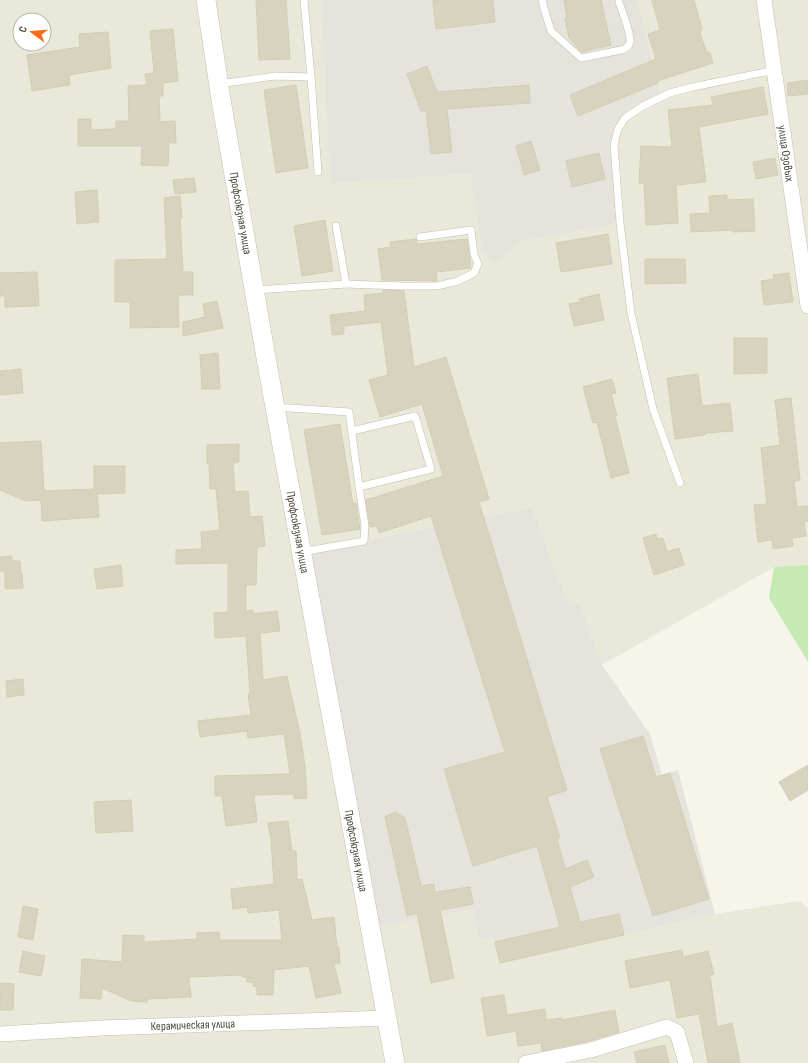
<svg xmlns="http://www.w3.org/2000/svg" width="808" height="1063" viewBox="0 0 808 1063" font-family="'Sofia Sans Condensed',sans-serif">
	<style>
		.residential { fill: #eae8d8; fill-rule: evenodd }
		.industrial { fill: #e5e3dc }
		.green { fill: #c6eab3 }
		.building { fill: #d8d3bf; stroke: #d3cdb2 }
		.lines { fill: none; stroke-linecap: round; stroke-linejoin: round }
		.service-casing { stroke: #c2bfad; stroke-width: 8 }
		.minor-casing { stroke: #c2bfad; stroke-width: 16 }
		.tertiary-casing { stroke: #c2bfad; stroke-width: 20 }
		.service { stroke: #fff; stroke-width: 7 }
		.minor { stroke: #fff; stroke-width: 15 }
		.tertiary { stroke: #fff; stroke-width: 19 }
		.labels { text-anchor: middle; stroke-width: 3; stroke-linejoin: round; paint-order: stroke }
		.street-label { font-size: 12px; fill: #4a4738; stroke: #fff }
	</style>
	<rect width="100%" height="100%" fill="#f6f4eb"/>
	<path class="residential" d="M0,0H321L330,184L470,174L482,249L493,264L522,241L620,222L614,145L618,129L658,83L637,0H808V565L774,567L602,665L579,602L568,604L532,508L370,929L406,921L472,909L478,939L492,937L495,942L500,963L715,914L800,901L808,908V1063H0ZM20,20H44V44H20Z"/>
	<g class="industrial">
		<polygon points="321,0 637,0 658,83 659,98 625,118 614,145 620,223 522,241 493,265 482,249 470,174 330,184"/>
		<polygon points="532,508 568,604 579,602 602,665 650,734 662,775 678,770 715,914 500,963 495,942 492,937 478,939 472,909 406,921 370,929 301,552 364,541"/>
	</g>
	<polygon class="green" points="808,565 808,662 769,598 774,567"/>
	<g class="building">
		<polygon points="256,0 286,0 290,59 259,60"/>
		<polygon points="433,0 493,0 495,22 436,29"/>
		<polygon points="564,0 601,0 611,45 581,52 580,50 569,38 565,19 567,18"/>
		<polygon points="652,0 694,0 702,28 700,33 706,51 710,53 713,63 657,81 658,83 578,116 570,95 656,59 648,34 660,30"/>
		<polygon points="173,29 178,81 163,83 163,96 159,96 160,122 175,121 176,143 169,143 168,166 141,165 142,146 78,146 78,119 91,119 91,130 116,129 116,121 129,121 128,86 147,85 145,74 154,73 150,31"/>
		<polygon points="108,32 111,68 69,75 70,85 32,91 27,55 80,47 79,34"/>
		<polygon points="427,66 437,92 529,85 530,103 447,109 452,152 431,154 426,111 421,111 407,74"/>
		<polygon points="808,80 808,94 788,96 787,83"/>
		<polygon points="296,85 308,168 276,173 264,90"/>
		<polygon points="763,87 768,114 699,127 706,182 676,185 678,223 646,225 644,183 639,183 641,146 672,147 668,110 713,105 711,97"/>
		<polygon points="531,141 540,170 524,175 516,146"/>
		<polygon points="599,153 605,179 572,187 566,161"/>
		<polygon points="775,158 778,175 756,179 753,162"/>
		<polygon points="194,178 196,192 175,194 173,180"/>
		<polygon points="97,190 99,222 77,224 75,192"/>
		<polygon points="727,195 727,200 753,199 755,231 733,232 733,230 691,232 690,214 710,213 709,196"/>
		<polygon points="180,196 182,218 180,218 183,272 193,272 193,295 178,295 179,327 130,328 130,302 115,302 115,260 167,259 164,198"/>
		<polygon points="325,220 333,271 302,276 294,226"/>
		<polygon points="608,234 612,264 561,272 556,243"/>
		<polygon points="416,239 417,244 467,239 471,268 436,272 437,281 382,280 378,249 391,247 390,242"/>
		<polygon points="645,259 685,259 686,283 645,284"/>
		<polygon points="37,272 39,306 5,307 5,296 0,296 0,273"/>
		<polygon points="789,273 793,302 764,305 761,281 774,279 773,275"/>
		<polygon points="383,290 404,291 414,367 446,357 489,499 479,502 567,790 547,797 560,838 557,839 565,869 587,860 594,877 570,887 580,922 619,914 624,935 500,963 495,942 560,927 537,846 473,866 444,769 505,752 431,516 379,533 377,526 370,527 366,500 443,476 422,404 380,417 369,380 388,375 381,322 344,326 344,334 332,335 330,315 365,311 364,295 384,293"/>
		<polygon points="599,294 604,320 574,326 569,304 580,302 579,299"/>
		<polygon points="217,301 223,328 183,336 183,322 205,317 203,304"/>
		<polygon points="734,338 767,338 767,373 734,374"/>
		<polygon points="218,353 220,389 202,389 200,355"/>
		<polygon points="21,369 23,393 0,395 0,371"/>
		<polygon points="698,374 702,406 730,403 733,431 705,433 705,435 675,439 667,378"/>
		<polygon points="612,379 616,393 611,394 617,416 615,416 629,473 611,478 597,422 593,423 583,387"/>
		<polygon points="791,398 800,480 794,481 797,507 808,506 808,521 804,522 806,536 792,538 793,546 773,549 772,540 758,542 754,505 767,504 761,448 780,445 775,400"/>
		<polygon points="340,424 353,504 356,503 360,529 322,535 304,430"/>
		<polygon points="41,441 44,491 94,489 94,466 125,466 125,493 97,494 99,517 42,521 41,500 26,501 0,490 0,443"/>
		<polygon points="239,444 239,462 233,463 235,492 248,491 250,517 262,516 265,546 257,547 256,585 246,585 246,611 253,610 253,614 277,611 280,631 260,633 263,680 287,676 300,733 305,766 307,798 294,799 294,794 254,795 257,822 226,826 222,796 215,796 215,776 290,774 284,734 248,738 247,731 200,737 198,721 251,715 248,694 250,694 246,636 215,638 214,613 228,612 228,563 176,564 176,550 202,549 201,532 220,530 216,489 210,489 209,463 207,463 207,445"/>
		<polygon points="656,534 657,539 663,538 667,552 679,548 684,565 654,575 643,538"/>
		<polygon points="12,556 12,561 20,561 21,574 22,574 23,588 5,589 5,571 0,571 0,557"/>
		<polygon points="121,565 123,586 97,589 94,569"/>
		<polygon points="23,679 24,695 7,697 6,681"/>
		<polygon points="643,736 656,777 670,773 709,899 653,916 600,749"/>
		<polygon points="808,765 808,790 790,801 779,782"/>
		<polygon points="131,800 133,831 96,833 94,802"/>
		<polygon points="395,812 405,818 421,886 434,884 435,892 470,887 473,904 440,910 454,978 431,983 417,913 407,916 385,817"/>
		<polygon points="288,821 292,851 296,851 297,880 302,879 312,920 334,917 337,947 339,947 340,963 334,964 341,993 316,998 309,966 274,970 273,995 257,995 257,987 253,986 253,982 247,982 247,977 242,977 242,975 189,977 191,997 147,999 147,1002 131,1001 102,988 101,999 80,998 82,959 122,962 123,935 144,936 144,942 197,939 197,933 219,932 220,940 282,940 279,910 248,913 247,907 233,909 231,889 274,884 271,840 268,823"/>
		<polygon points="23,906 38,909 33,940 18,937"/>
		<polygon points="682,950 683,957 708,951 714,974 710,975 717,1027 732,1023 740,1063 708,1063 699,1014 677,1018 670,980 630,988 625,961"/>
		<polygon points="23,951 45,956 41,976 19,972"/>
		<polygon points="1,983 14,984 13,1010 0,1010"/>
		<polygon points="504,995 507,1015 545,1009 546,1020 562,1018 562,1020 615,1010 619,1032 589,1041 542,1051 541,1043 518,1046 516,1031 487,1036 481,998"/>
		<polygon points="665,1045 669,1063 637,1063 634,1052"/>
	</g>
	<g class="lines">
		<defs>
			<g id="service">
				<path d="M542,0L546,15L551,31L581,58L621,50C625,49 629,47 630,42C631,33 622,11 619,2"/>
				<polyline points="311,77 318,172"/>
				<polyline points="219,84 275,76 311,77 304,0"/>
				<polyline points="346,284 401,286 437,286 458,281 474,273 478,264 474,254 471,230 420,237"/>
				<polyline points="255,290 346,284 336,226"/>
				<polyline points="275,407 349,412 360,493 365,526 364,541 301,552"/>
				<polyline points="352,431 415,416 431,469 359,487"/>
				<polyline points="680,483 653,409 631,313 620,223 614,145 618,129 625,118 643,106 670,93 693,87 775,70"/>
			</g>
			<g id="minor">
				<path id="s1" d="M764,0L808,306"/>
				<path id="s2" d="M0,1034L102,1028L386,1018"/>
				<polyline points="526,1063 591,1050 667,1027 677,1032 686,1063"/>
			</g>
			<g id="tertiary">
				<path id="s3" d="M206,0L221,100L268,369L395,1063"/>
			</g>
		</defs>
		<use href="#service" class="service-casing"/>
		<use href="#minor" class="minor-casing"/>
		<use href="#tertiary" class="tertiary-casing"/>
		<use href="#service" class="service"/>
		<use href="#minor" class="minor"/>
		<use href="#tertiary" class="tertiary"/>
	</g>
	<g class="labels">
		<g class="street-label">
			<text dy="4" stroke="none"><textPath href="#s1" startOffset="155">улица Озовых</textPath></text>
			<text dy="4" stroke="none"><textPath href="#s3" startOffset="216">Профсоюзная улица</textPath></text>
			<text dy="4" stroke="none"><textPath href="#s3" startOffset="540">Профсоюзная улица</textPath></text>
			<text dy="4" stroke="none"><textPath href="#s3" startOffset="864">Профсоюзная улица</textPath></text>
			<text dy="4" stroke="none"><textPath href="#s2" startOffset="193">Керамическая улица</textPath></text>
		</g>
	</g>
	<g transform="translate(32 32) rotate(286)"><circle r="19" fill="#ffffff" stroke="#b7b5af"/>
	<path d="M0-3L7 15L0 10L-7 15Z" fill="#ff6918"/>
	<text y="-6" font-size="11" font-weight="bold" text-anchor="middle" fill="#4a4738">С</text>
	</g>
</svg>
